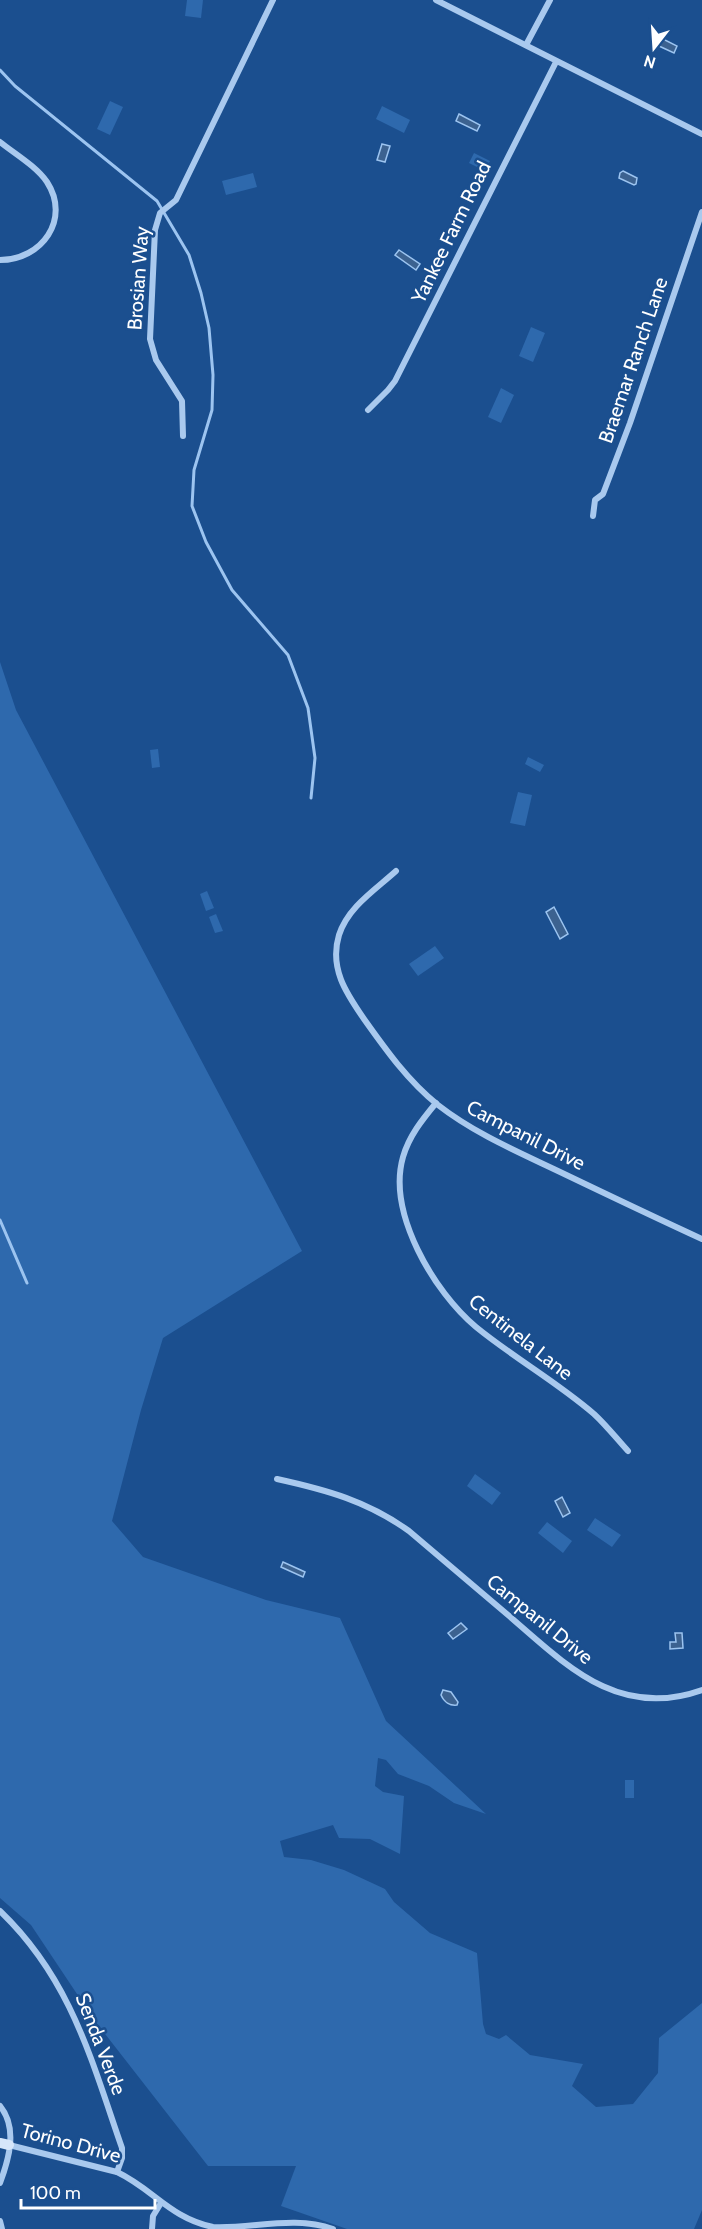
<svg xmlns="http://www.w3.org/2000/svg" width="702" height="2229" viewBox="0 0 702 2229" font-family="Cabin,sans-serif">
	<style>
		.green { fill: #2e69ad }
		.water { fill: #3c6290; stroke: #9cc4f0; stroke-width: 1.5 }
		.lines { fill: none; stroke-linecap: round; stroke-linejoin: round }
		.stream { stroke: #9cc4f0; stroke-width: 3 }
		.street { stroke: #a9c9ee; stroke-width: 6 }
		.secondary { stroke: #d6e6fa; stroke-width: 10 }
		.labels { text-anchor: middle; stroke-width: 5; stroke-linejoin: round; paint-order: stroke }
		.street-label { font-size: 20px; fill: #fff; stroke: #1b4f8f }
	</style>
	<rect width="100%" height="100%" fill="#1b4f8f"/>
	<g class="green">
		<polygon points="187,0 203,0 201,18 185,16"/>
		<polygon points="110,101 123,107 110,135 97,129"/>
		<polygon points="382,106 410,120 404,133 376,119"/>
		<polygon points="474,153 490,161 485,171 469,163"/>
		<polygon points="253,173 257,187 226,195 222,181"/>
		<polygon points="531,327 545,333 533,362 519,356"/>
		<polygon points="501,388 514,395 501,423 488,417"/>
		<polygon points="0,662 16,710 302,1251 163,1338 141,1410 112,1521 143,1557 266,1600 340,1618 386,1721 486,1814 454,1803 429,1786 398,1774 386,1760 378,1758 375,1786 383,1792 404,1796 400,1854 370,1839 339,1838 333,1825 280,1841 284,1857 311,1860 344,1870 385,1889 394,1902 430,1933 477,1953 483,2024 486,2034 499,2039 506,2035 530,2055 583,2064 572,2086 596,2107 633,2104 658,2073 659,2038 702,2003 702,2210 694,2229 347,2229 281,2206 296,2166 208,2166 95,2021 31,1925 0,1898"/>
		<polygon points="158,749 160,767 152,768 150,750"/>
		<polygon points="528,757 544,765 540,772 525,764"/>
		<polygon points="518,792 532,795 525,826 510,823"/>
		<polygon points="207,891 214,908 206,911 200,894"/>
		<polygon points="216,914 223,931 215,933 209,917"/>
		<polygon points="435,946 444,958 418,976 409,964"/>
		<polygon points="475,1474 501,1493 492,1505 467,1486"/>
		<polygon points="595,1518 621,1535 612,1547 587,1530"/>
		<polygon points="547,1522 572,1541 563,1553 538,1533"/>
		<rect x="625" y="1780" width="9" height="18"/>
	</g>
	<g class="water">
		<polygon points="659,37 677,46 674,53 659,46 661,41 658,40"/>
		<polygon points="459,114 480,125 477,131 456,121"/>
		<polygon points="382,144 390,146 385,162 377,160"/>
		<polygon points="623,171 637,178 636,184 634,185 619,178 620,173"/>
		<polygon points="399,250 420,264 416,270 395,255"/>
		<polygon points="554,907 568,934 560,939 546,912"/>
		<polygon points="562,1497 570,1513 563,1517 555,1501"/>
		<polygon points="283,1562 305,1572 303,1577 281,1567"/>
		<polygon points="461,1623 467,1629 453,1639 448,1633"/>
		<polygon points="675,1633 682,1633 683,1648 670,1649 670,1642 676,1642"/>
		<path d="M443,1690L451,1692L458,1702L457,1705C450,1706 444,1702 441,1695Z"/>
	</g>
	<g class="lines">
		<g class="stream">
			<polyline points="0,70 15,86 157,201 189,255 201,293 209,328 213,375 212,410 194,470 192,506 206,542 232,590 288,655 308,708 315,758 311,798"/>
			<polyline points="0,1220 27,1283"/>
		</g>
		<g class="street">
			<polyline points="436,0 702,134"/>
			<polyline points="526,45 550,0"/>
			<path d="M0,142C15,154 36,166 47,182C71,219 42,260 0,260"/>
			<polyline points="368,410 388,390 395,381 556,62"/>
			<polyline points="183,436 182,401 156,360 150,339 155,230 160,213 176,200 273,0"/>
			<polyline points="593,516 595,500 603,494 630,423 702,212"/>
			<path d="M396,871C375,890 348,907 339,935C329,968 346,993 364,1019C386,1050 408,1081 438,1105C474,1133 516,1151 558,1171C606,1194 654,1217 702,1239"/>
			<path d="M436,1103C422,1120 409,1136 403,1157C387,1213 434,1292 476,1327C514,1358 557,1382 594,1414C606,1425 617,1439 628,1451"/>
			<path d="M277,1479C327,1490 367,1501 409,1531C442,1559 475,1587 508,1615C566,1665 618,1720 702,1690"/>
			<path d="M0,1911C71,1979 91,2059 122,2148V2158L117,2172"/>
			<path d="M0,2106C18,2128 9,2159 0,2183"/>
			<path d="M9,2145L117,2172C153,2189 170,2218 213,2227C252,2229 294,2215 333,2229"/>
			<polyline points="0,2221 2,2229"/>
			<polyline points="152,2229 153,2216 161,2203"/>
		</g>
		<polyline class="secondary" points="0,2143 9,2145"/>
	</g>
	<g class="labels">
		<g class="street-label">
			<text transform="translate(451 232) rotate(-64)" y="7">Yankee Farm Road</text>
			<text transform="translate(138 278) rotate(-86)" y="7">Brosian Way</text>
			<text transform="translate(633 360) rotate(-71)" y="7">Braemar Ranch Lane</text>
			<text transform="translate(526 1135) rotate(27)" y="7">Campanil Drive</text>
			<text transform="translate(521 1337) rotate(38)" y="7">Centinela Lane</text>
			<text transform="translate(540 1619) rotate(39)" y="7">Campanil Drive</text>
			<text transform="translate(101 2044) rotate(69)" y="7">Senda Verde</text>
			<text transform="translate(71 2143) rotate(15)" y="7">Torino Drive</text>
		</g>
	</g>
	<g transform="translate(654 48) rotate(197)" stroke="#1b4f8f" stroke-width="4.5" paint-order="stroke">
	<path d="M0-4.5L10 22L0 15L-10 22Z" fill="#ffffff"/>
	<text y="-9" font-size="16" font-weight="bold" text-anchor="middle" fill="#ffffff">N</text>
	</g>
	<path d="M21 2199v9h134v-9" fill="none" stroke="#ffffff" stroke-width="3"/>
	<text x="30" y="2199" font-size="18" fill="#ffffff" stroke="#1b4f8f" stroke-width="4.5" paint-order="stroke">100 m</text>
</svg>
